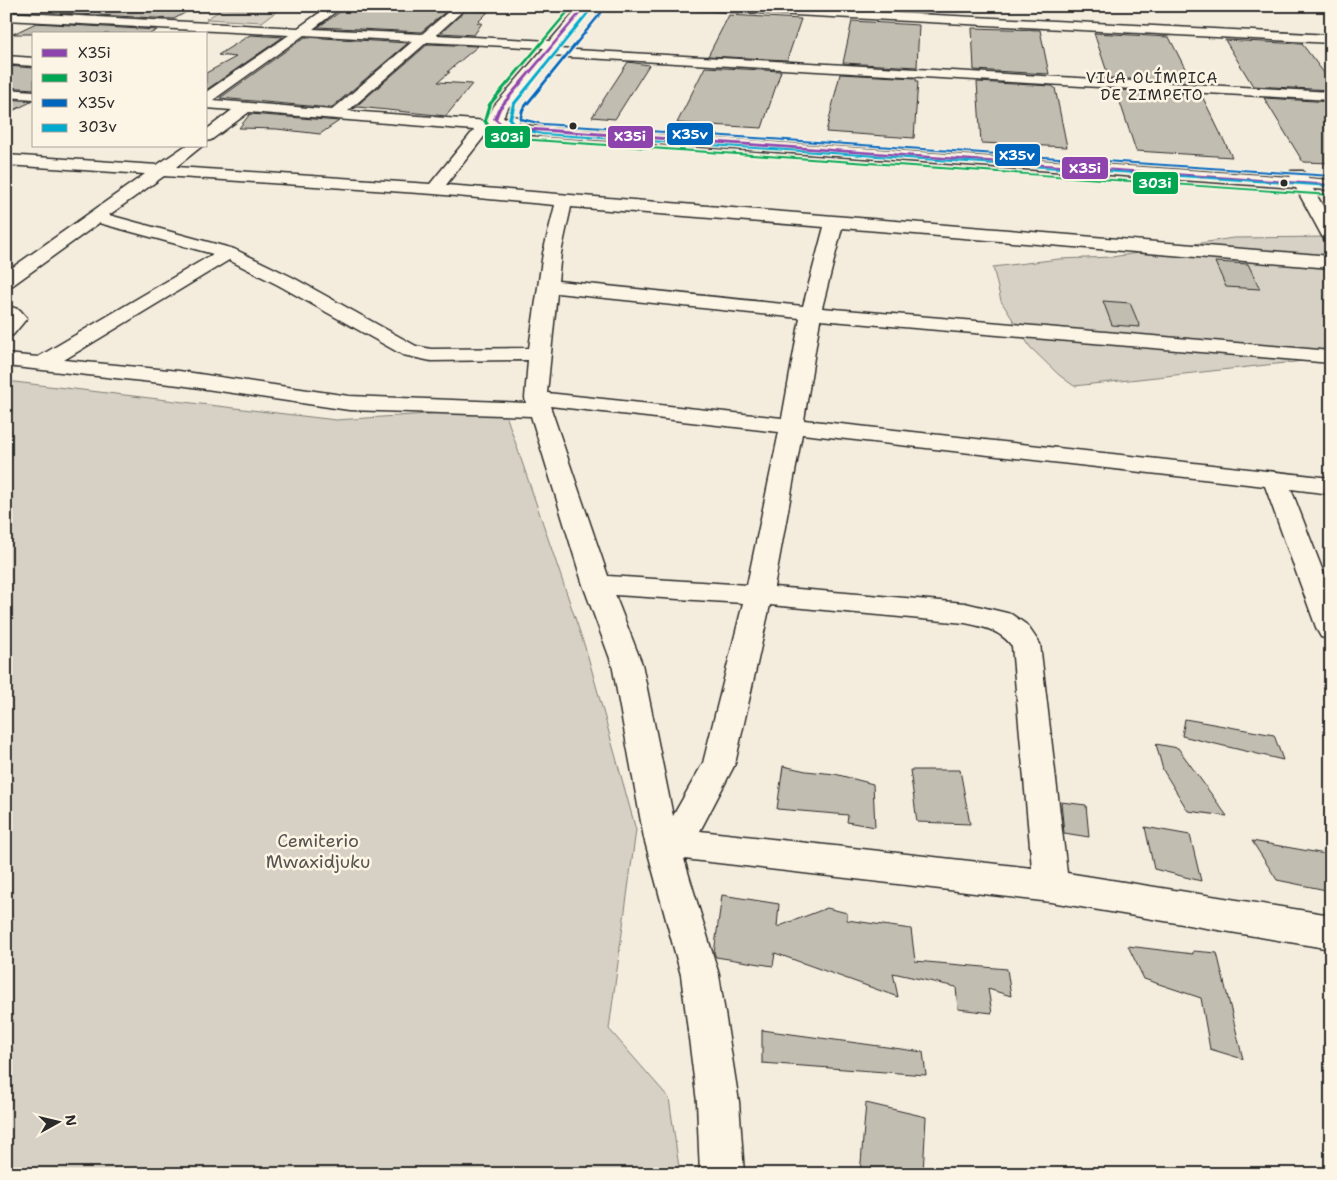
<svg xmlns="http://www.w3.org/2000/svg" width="1337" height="1180" viewBox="0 0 1337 1180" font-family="'Shantell Sans',sans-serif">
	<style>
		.green { fill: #d6d1c4; stroke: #807e78 }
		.building { fill: #c2bdb1; stroke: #2b2b2b }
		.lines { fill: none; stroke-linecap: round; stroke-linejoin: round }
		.street-casing { stroke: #2b2b2b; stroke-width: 3 }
		.street { fill: #fcf5e5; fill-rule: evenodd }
		.bus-1-casing { stroke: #fcf5e5; stroke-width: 3 }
		.bus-2-casing { stroke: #fcf5e5; stroke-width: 3 }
		.bus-3-casing { stroke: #fcf5e5; stroke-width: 3 }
		.bus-4-casing { stroke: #fcf5e5; stroke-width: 3 }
		.bus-1 { fill: #8e44ad; fill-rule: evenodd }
		.bus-2 { fill: #00a651; fill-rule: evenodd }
		.bus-3 { fill: #0065bd; fill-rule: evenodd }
		.bus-4 { fill: #00a9ce; fill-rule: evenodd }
		.bus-dot { fill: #2b2b2b; stroke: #fcf5e5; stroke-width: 2 }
		.labels { text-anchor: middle; stroke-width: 5; stroke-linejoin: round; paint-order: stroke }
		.far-quarter-label { font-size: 15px; letter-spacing: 1px; fill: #2b2b2b; stroke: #fcf5e5 }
		.near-park-label { font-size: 18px; fill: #565451; stroke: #fcf5e5 }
		.line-badge { stroke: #fcf5e5; stroke-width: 2 }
		.badge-label { font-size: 14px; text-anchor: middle; font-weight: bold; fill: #fff }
	</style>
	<rect width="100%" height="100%" fill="#f4edde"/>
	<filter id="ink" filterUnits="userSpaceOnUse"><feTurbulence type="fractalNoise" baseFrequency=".02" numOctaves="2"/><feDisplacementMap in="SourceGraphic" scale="10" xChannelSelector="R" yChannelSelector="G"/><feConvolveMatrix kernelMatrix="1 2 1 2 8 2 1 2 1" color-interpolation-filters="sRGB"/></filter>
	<g filter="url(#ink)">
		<g class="green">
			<polygon points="223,9 277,11 262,22 206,19"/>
			<polygon points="1331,237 1331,358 1074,386 1059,375 1030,347 1001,301 993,267 1059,259 1112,257 1233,238"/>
			<polygon points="6,381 336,420 504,409 587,653 636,830 609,1029 669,1098 680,1174 6,1174"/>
		</g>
		<g class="building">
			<polygon points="424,6 449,9 421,32 318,27 346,8 388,12 392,9 411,9"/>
			<polygon points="190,10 174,19 60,13 63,11"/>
			<polygon points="466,10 488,12 477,23 482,23 474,35 441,33"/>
			<polygon points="729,15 801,19 787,60 708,56"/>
			<polygon points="852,21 919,25 917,67 843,63"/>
			<polygon points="36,23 157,30 150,34 13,34"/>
			<polygon points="972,28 1040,30 1049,74 974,70"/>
			<polygon points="1094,33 1169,37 1192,82 1109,78"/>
			<polygon points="250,35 283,37 206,90 206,73 236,57 218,55"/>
			<polygon points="305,37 408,43 331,108 220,98"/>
			<polygon points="1225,40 1302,44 1331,82 1331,90 1253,86"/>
			<polygon points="428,44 478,46 447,72 450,72 438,82 472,84 446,116 358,107 353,109"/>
			<polygon points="628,62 649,65 615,119 592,117"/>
			<polygon points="6,66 34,68 34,89 6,87"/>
			<polygon points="705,67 781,71 762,128 677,123"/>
			<polygon points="840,74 916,78 916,81 918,81 914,138 826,132"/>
			<polygon points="977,82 1052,86 1055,88 1067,147 981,143"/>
			<polygon points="1116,90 1197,94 1202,96 1232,157 1136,151"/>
			<polygon points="1264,98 1331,102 1331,163 1303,162"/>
			<polygon points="6,99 33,101 6,114"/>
			<polygon points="250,114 339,121 320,134 277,129 239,128"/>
			<polygon points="1215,262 1248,264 1260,289 1226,287"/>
			<polygon points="1103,301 1130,303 1140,327 1112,325"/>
			<polygon points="1185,719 1274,735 1283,760 1182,736"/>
			<polygon points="1156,744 1178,748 1227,816 1188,811 1163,770"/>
			<polygon points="783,766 806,771 835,774 873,784 875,827 847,822 848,815 777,809"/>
			<polygon points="910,770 960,770 970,824 917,822"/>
			<polygon points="1061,802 1086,805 1089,837 1064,833"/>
			<polygon points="1145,827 1190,835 1201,881 1154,869"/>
			<polygon points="1252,841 1331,855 1331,891 1277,880"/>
			<polygon points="722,895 779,904 777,927 827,908 847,913 847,920 911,929 915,961 1007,969 1011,996 988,989 992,1013 958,1009 956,987 893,973 898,997 775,953 773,966 716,957 714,953"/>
			<polygon points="1128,946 1193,954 1193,951 1217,953 1243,1059 1210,1049 1201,998 1144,979"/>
			<polygon points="762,1030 923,1052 926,1075 762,1063"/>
			<polygon points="866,1103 926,1117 923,1174 860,1174"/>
		</g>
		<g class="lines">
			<defs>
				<g id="street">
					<path d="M329,6H343L313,29L422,34L455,6H468L436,35L550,41L580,6H592L557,49L1331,92V100L551,56L506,110L503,118L513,116L518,117L520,120L518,123L513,124L520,125L1291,177L1289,174L1291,171H1303L1308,178L1331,180V190L1313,189L1331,220V241L1325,240L1322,236L1296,188L520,134L496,128L490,129L446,185L1331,256V268L842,228L822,308L1331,351V363L820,320L804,420L1331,478V494L1291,489L1331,592V640L1321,637L1317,630L1265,486L802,434L774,587L965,603L1011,614L1027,625L1040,644L1067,873L1331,915V949L1051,902L684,859L719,975L739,1102L744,1174H700L697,1102L681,975L644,838L612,664L583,585L531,416L349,410L179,385L6,366V354L38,357L213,254L99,223L13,285L6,287V272L145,174L6,165V155L157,165L185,146H202L176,167L430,184L474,130L249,112L211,140L206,141V130L232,110L206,108V92L289,35L6,20V12L298,28ZM304,35L413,41L332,110L213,100ZM427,42L544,48L494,106L488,119L489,121L348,111ZM164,176L434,194L555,205L543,253L529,348L431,349L416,346L292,277L234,249L109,215ZM571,207L824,227L803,306L558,281L561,253ZM229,260L278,285L403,355L431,361L528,360L525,398L526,403L349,396L179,371L64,360ZM557,293L800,318L782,418L547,393ZM550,406L779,432L747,585L608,576ZM615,595L743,603L703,763L673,816L642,664ZM770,605L965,623C984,627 1000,630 1012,646L1032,868L700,831L735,764Z"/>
					<polygon points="676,6 755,6 1331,35 1331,43 682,9"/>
					<polygon points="6,56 34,58 34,66 6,64"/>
					<polygon points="6,89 34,91 34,99 6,97"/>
					<polygon points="6,305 20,310 27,318 13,335 6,337"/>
				</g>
			</defs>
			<use href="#street" class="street-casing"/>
			<use href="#street" class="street"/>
			<defs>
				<polygon id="bus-1" points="584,6 587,6 501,109 497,119 506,126 1331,184 1331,186 520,130 504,128 493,119 497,109"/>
				<path id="bus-2" d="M571,6H574L492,104L487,121C494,134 506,137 519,138L1330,194L1331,196L519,140C504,139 491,135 483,121L488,104Z"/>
				<polygon id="bus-3" points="605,6 608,6 524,110 522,118 543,123 1331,175 1331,177 543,125 519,120 521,109"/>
				<polygon id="bus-4" points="592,6 595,6 516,104 512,119 516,126 542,133 1330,185 1331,187 542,135 513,128 508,119 512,104"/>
			</defs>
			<use href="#bus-1" class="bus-1-casing"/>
			<use href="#bus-2" class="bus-2-casing"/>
			<use href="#bus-3" class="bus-3-casing"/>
			<use href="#bus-4" class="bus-4-casing"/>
			<use href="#bus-1" class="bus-1"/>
			<use href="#bus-2" class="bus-2"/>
			<use href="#bus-3" class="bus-3"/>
			<use href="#bus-4" class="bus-4"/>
		</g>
	</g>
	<g class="bus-dot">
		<circle cx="573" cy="126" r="4.5"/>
		<circle cx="1284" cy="183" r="4.5"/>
	</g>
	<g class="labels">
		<g class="far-quarter-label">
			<text x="1152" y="83">VILA OLÍMPICA<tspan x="1152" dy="17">DE ZIMPETO</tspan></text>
		</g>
		<g class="near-park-label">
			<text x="318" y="847">Cemiterio<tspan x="318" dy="21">Mwaxidjuku</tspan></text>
		</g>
	</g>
	<g class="line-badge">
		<rect x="666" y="122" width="48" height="24" rx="5" fill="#0065bd"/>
		<rect x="607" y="125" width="47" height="24" rx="5" fill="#8e44ad"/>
		<rect x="484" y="125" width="47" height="24" rx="5" fill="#00a651"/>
		<rect x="994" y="143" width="47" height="24" rx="5" fill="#0065bd"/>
		<rect x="1061" y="156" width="48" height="24" rx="5" fill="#8e44ad"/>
		<rect x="1132" y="171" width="47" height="24" rx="5" fill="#00a651"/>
	</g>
	<g class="badge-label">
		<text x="690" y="139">X35v</text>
		<text x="630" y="141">X35i</text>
		<text x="507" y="142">303i</text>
		<text x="1017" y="160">X35v</text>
		<text x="1085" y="173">X35i</text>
		<text x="1155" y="188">303i</text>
	</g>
	<rect width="1337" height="1180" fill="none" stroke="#fcf5e5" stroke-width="25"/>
	<rect x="12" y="12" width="1312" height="1155" fill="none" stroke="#2b2b2b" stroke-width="2" filter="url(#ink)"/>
	<rect x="32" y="32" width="175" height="115" fill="#fcf5e5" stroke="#a8a49b"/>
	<rect x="42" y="49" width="25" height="8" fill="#8e44ad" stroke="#a8a49b"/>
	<text x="78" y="58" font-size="15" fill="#2b2b2b">X35i</text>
	<rect x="42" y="74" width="25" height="8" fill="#00a651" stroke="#a8a49b"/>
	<text x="78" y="82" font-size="15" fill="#2b2b2b">303i</text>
	<rect x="42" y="99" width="25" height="8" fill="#0065bd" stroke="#a8a49b"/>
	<text x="78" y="108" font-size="15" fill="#2b2b2b">X35v</text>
	<rect x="42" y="124" width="25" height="8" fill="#00a9ce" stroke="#a8a49b"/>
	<text x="78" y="132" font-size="15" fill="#2b2b2b">303v</text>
	<g transform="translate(58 1122) rotate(82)" stroke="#fcf5e5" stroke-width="4" paint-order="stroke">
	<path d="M0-4L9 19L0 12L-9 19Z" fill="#2b2b2b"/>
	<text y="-8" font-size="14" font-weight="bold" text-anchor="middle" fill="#2b2b2b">N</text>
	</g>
</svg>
